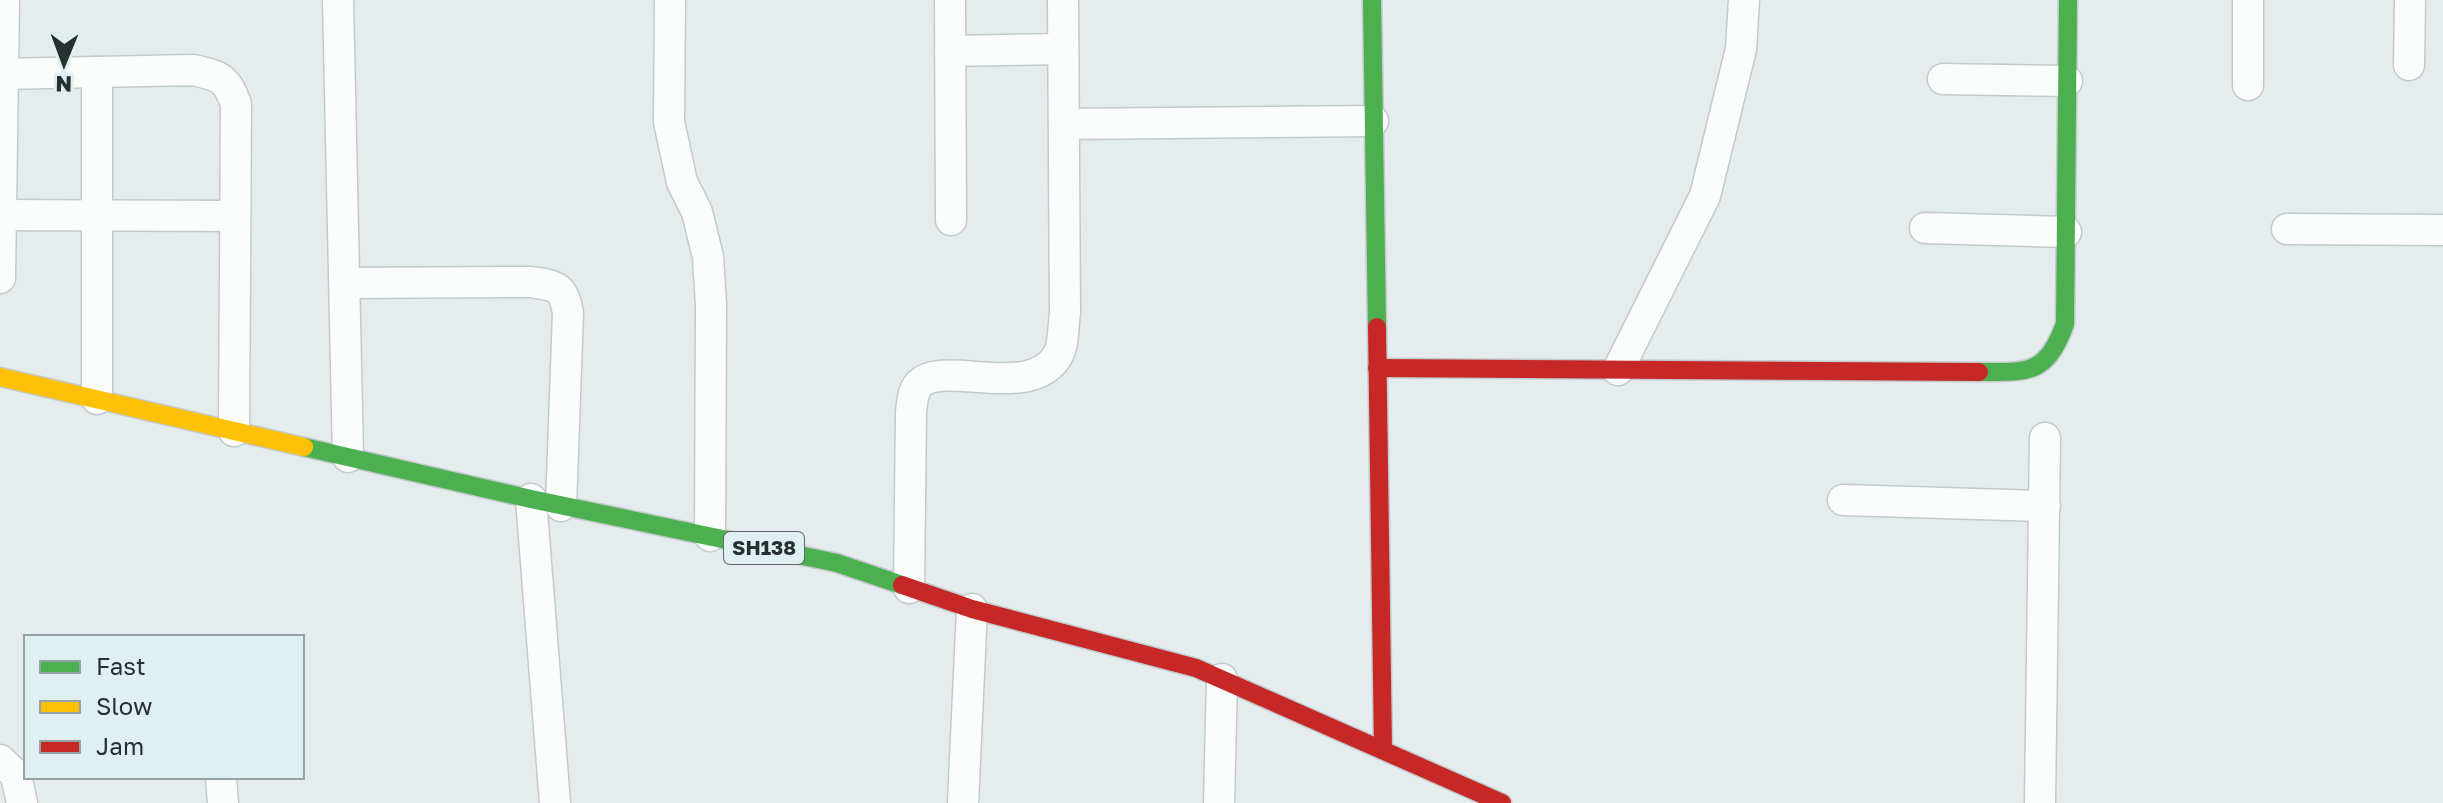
<svg xmlns="http://www.w3.org/2000/svg" width="2443" height="803" viewBox="0 0 2443 803" font-family="'Golos Text',sans-serif">
	<style>
		.lines { fill: none; stroke-linecap: round; stroke-linejoin: round }
		.street-casing { stroke: #c3cacc; stroke-width: 33 }
		.fast-casing { stroke: #c3cacc; stroke-width: 21 }
		.slow-casing { stroke: #c3cacc; stroke-width: 21 }
		.jam-casing { stroke: #c3cacc; stroke-width: 21 }
		.street { stroke: #fbfcfc; stroke-width: 30 }
		.fast { stroke: #4caf50; stroke-width: 18 }
		.slow { stroke: #ffc107; stroke-width: 18 }
		.jam { stroke: #c62828; stroke-width: 18 }
		.labels { text-anchor: middle; stroke-width: 8; stroke-linejoin: round; paint-order: stroke }
		.shield { fill: #dff0f3; stroke: #5f696a; stroke-width: 2 }
		.shield-label { font-size: 20px; font-weight: bold; fill: #282f30 }
	</style>
	<rect width="100%" height="100%" fill="#e4ecee"/>
	<g class="lines">
		<defs>
			<g id="street">
				<polyline points="338,0 348,457"/>
				<polyline points="670,0 669,122 682,182 697,212 708,257 711,305 710,536"/>
				<polyline points="950,0 951,220"/>
				<polyline points="2248,0 2248,85"/>
				<polyline points="950,51 1063,49"/>
				<polyline points="2409,65 2410,0"/>
				<path d="M0,74L193,70C220,76 226,77 236,104L234,431"/>
				<polyline points="1943,79 2067,81"/>
				<polyline points="1064,124 1373,121"/>
				<polyline points="0,215 235,216"/>
				<polyline points="1925,228 2066,232"/>
				<polyline points="2287,229 2443,230"/>
				<polyline points="0,278 4,0"/>
				<path d="M345,283L531,282C557,286 563,286 568,313L561,506"/>
				<polyline points="1618,370 1705,196 1741,49 1744,0"/>
				<polyline points="97,399 97,72"/>
				<polyline points="531,499 555,803"/>
				<polyline points="1843,500 2045,506"/>
				<path d="M909,588L911,413C912,404 912,392 919,384C944,359 1031,402 1058,355C1064,344 1063,326 1065,313L1063,0"/>
				<polyline points="0,760 16,775 22,803"/>
				<polyline points="221,777 223,803"/>
				<polyline points="963,803 972,609"/>
				<polyline points="1219,803 1222,679"/>
				<polyline points="2040,803 2045,438"/>
			</g>
			<g id="fast">
				<polyline points="1372,0 1377,327"/>
				<path d="M1979,372C2029,372 2046,375 2065,324L2068,0"/>
				<polyline points="304,447 531,499 837,563 902,585"/>
			</g>
			<polyline id="slow" points="0,377 304,447"/>
			<g id="jam">
				<polyline points="1377,327 1383,750"/>
				<polyline points="1377,368 1979,372"/>
				<polyline points="902,585 972,609 1196,668 1502,803"/>
			</g>
		</defs>
		<use href="#street" class="street-casing"/>
		<use href="#fast" class="fast-casing"/>
		<use href="#slow" class="slow-casing"/>
		<use href="#jam" class="jam-casing"/>
		<use href="#street" class="street"/>
		<use href="#fast" class="fast"/>
		<use href="#slow" class="slow"/>
		<use href="#jam" class="jam"/>
	</g>
	<g class="labels">
		<rect class="shield" x="724" y="532" width="80" height="32" rx="6"/>
		<g class="shield-label">
			<text x="764" y="555">SH138</text>
		</g>
	</g>
	<rect x="24" y="635" width="280" height="144" fill="#dff0f3" stroke="#96a3a5" stroke-width="2"/>
	<rect x="40" y="661" width="40" height="12" fill="#4caf50" stroke="#96a3a5" stroke-width="2"/>
	<text x="96" y="675" font-size="24" fill="#282f30">Fast</text>
	<rect x="40" y="701" width="40" height="12" fill="#ffc107" stroke="#96a3a5" stroke-width="2"/>
	<text x="96" y="715" font-size="24" fill="#282f30">Slow</text>
	<rect x="40" y="741" width="40" height="12" fill="#c62828" stroke="#96a3a5" stroke-width="2"/>
	<text x="96" y="755" font-size="24" fill="#282f30">Jam</text>
	<g transform="translate(64 64) rotate(181)" stroke="#dff0f3" stroke-width="6" paint-order="stroke">
	<path d="M0-6L14 30L0 20L-14 30Z" fill="#282f30"/>
	<text y="-12" font-size="22" font-weight="bold" text-anchor="middle" fill="#282f30">N</text>
	</g>
</svg>
